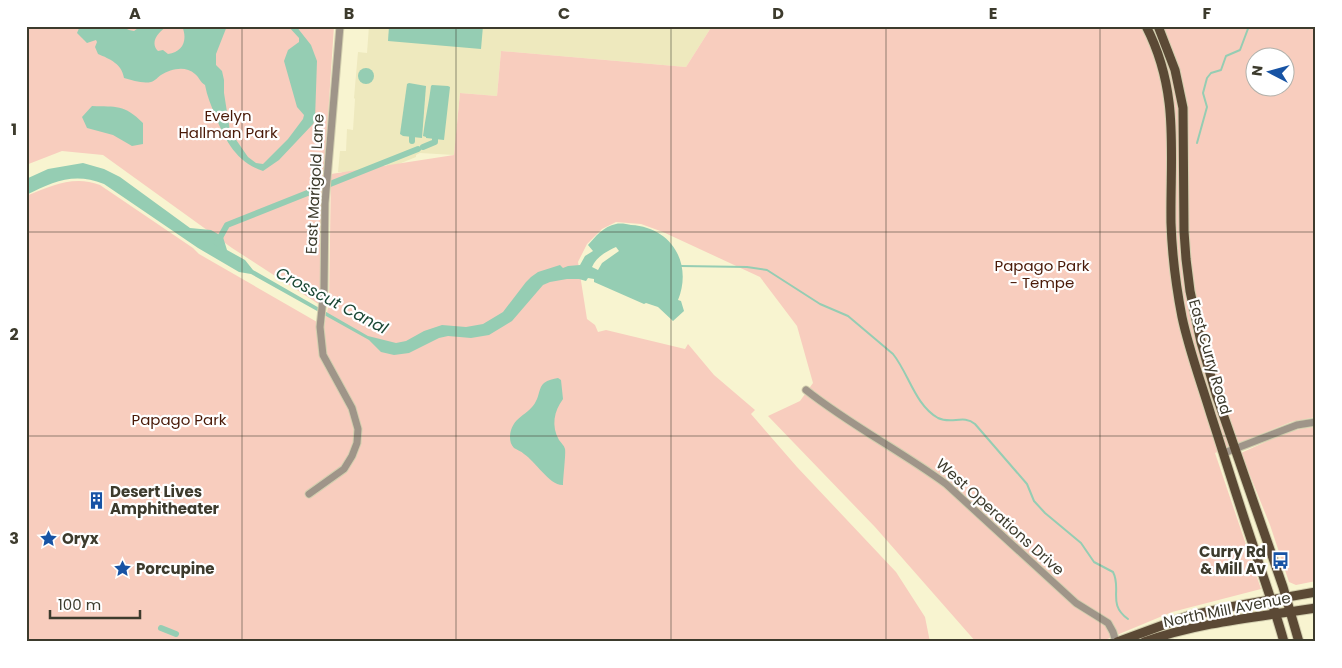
<svg xmlns="http://www.w3.org/2000/svg" width="1342" height="668" viewBox="0 0 1342 668" font-family="Poppins,sans-serif">
	<style>
		.built { fill: #eee9be }
		.green { fill: #f8cdbe; fill-rule: evenodd }
		.water { fill: #95cdb3; fill-rule: evenodd }
		.lines { fill: none; stroke-linecap: round; stroke-linejoin: round }
		.stream { stroke: #95cdb3; stroke-width: 2 }
		.canal { stroke: #95cdb3; stroke-width: 6 }
		.minor-casing { stroke: #d3cfaf; stroke-width: 9 }
		.major-casing { stroke: #d3cfaf; stroke-width: 11 }
		.minor { stroke: #9f9589; stroke-width: 7 }
		.major { stroke: #5b4935; stroke-width: 9 }
		.grid { fill: none; stroke: #3d3b2d; stroke-width: 1; stroke-opacity: 0.55 }
		.labels { text-anchor: middle; stroke-width: 4.5; stroke-linejoin: round; paint-order: stroke }
		.park-label { font-size: 15px; fill: #4a1a08; stroke: #fff }
		.street-label { font-size: 15px; fill: #3d3b2d; stroke: #fff }
		.poi-label { font-size: 15px; font-weight: bold; fill: #3d3b2d; stroke: #fff; text-anchor: start }
		.water-label { font-size: 16px; font-style: italic; fill: #1a4735; stroke: #fff }
		.neatline { fill: none; stroke: #3d3b2d; stroke-width: 2 }
		.grid-label { font-size: 16px; text-anchor: middle; font-weight: bold; fill: #3d3b2d }
	</style>
	<rect width="100%" height="100%" fill="#f8f4d0"/>
	<polygon class="built" points="369,26 712,26 686,67 501,51 497,96 460,93 454,155 420,153 416,155 416,157 389,168 386,164 342,182 342,172 338,172 340,151 346,151 347,129 353,130 355,99 354,98 358,52 367,53"/>
	<g class="green">
		<polygon points="26,26 334,26 320,235 321,271 320,305 232,248 103,155 62,151 26,165"/>
		<path d="M712,26H1316V417L1291,422L1215,453L1261,589L1172,612L1100,642H976L875,527L768,416L800,401L813,383L797,326L760,277L663,232L641,224L616,222L602,229L587,244L578,262L587,319L595,325L598,332L606,330L685,349L688,344L714,375L755,410L751,414L797,467L896,572L925,617L930,642H26V196C52,186 73,175 100,185L193,248L199,254L324,326L329,303L331,174L454,155L460,93L497,96L501,51L686,67ZM1254,58H1284V88H1254Z"/>
		<path d="M1316,427V581L1296,585L1289,582L1270,525L1241,453C1263,444 1292,427 1316,427Z"/>
	</g>
	<g class="water">
		<path d="M80,26H121L129,30L134,31L141,26H168C159,31 149,42 158,51L163,50L168,54C183,52 188,40 182,26H227L216,54V65L222,71L224,80V93L230,131L248,157L256,163L263,164L288,139L303,119L304,115L297,107L284,61L288,50L299,42V38L288,26H296L311,45L317,61L315,119L313,124L279,160L263,171C236,162 225,140 215,115C211,105 207,96 205,85C200,82 199,77 195,74C185,65 171,69 161,75C158,77 155,81 151,82C142,84 133,80 124,78C122,64 110,59 98,54L95,47L97,42L96,40L87,43L77,33Z"/>
		<polygon points="389,26 483,26 481,49 388,41"/>
		<circle cx="366" cy="76" r="8"/>
		<polygon points="409,83 426,86 422,138 403,136 400,134 407,84"/>
		<path d="M432,85L448,86L450,87L444,140L426,138V137L423,136C425,119 429,103 431,86Z"/>
		<path d="M92,106C116,107 124,104 143,123V144L132,146L113,135L87,128L82,117Z"/>
		<path d="M83,163L104,169L120,177L190,228L211,230L223,237L227,250L245,260L253,270L368,336L396,343L406,341L424,331L442,325L466,327L483,324L503,312L526,282L531,277L538,272L560,265L563,268L568,266L580,265L585,256L593,251L588,245C595,237 604,226 616,224C620,223 627,224 631,225C671,227 693,263 678,300L681,301L684,311L673,321L658,307L646,303L644,304L594,282V279L588,278L586,281L579,279H567L550,282L543,285L512,321L489,335L471,338L448,336L439,338L409,353L394,355L381,352L369,340L251,274L239,272L198,248L104,184C73,172 54,182 26,195V179L48,169ZM616,247L619,251L602,263L598,270L592,267C596,257 607,251 616,247Z"/>
		<path d="M558,378L561,380L563,399C554,411 551,426 559,440C561,443 564,445 565,449C566,453 563,479 563,485C550,486 535,461 524,454C521,451 517,450 514,448C511,445 510,441 510,437C511,416 529,416 536,401C539,396 539,387 544,383C548,380 553,379 558,378Z"/>
	</g>
	<g class="lines">
		<g class="stream">
			<polyline points="1197,143 1207,107 1203,93 1207,78 1211,73 1221,70 1226,56 1240,50 1249,26"/>
			<path d="M681,266L747,267L767,270L820,304L848,316L893,354C909,374 915,405 938,418C952,425 963,414 975,424L1027,484L1034,501L1045,513L1081,543L1094,562L1113,572C1122,589 1107,604 1128,619"/>
		</g>
		<g class="canal">
			<polyline points="412,141 412,137"/>
			<polyline points="423,147 435,142 435,139"/>
			<polyline points="217,243 227,225 418,149"/>
			<polyline points="161,628 176,634"/>
		</g>
		<defs>
			<g id="minor">
				<path d="M806,390C850,425 901,451 946,484L1076,603L1108,623L1113,632L1116,642"/>
				<polyline points="1224,453 1297,425 1316,422"/>
				<polyline points="309,494 344,469 352,456 357,443 358,429 352,408 323,355 320,327 324,290 325,203 340,26"/>
			</g>
			<g id="major">
				<path d="M1146,26C1180,92 1170,152 1171,223C1172,254 1176,286 1182,317C1189,350 1201,382 1211,415C1225,458 1238,501 1253,545C1263,577 1275,609 1284,642"/>
				<polyline points="1158,26 1175,70 1183,108 1184,231 1186,259 1190,291 1201,342 1216,394 1283,587 1299,642"/>
				<polyline points="1117,642 1188,616 1230,607 1316,592"/>
				<path d="M1144,642C1199,622 1258,617 1316,608"/>
			</g>
		</defs>
		<use href="#minor" class="minor-casing"/>
		<use href="#major" class="major-casing"/>
		<use href="#minor" class="minor"/>
		<use href="#major" class="major"/>
	</g>
	<path class="grid" d="M242,26V642M456,26V642M671,26V642M886,26V642M1100,26V642M26,232H1316M26,436H1316"/>
	<defs>
		<symbol id="building-bare" viewBox="-9 -9 18 18"><path d="M-4-6H4V6H1V3H-1V6H-4ZM-2.5-4.3h1.7v1.8h-1.7ZM.8-4.3h1.7v1.8H.8ZM-2.5-1h1.7V.8h-1.7ZM.8-1h1.7V.8H.8Z" fill="#1753a4" stroke="#fff" stroke-width="2.5" paint-order="stroke"/></symbol>
		<symbol id="sight-bare" viewBox="-9 -9 18 18"><path d="M0-6L1.8-2.2L6-1.7L2.9 1.2L3.7 5.4L0 3.3L-3.7 5.4L-2.9 1.2L-6-1.7L-1.8-2.2Z" fill="#1753a4" stroke="#fff" stroke-width="2.5" paint-order="stroke"/></symbol>
		<symbol id="bus-bare" viewBox="-9 -9 18 18"><path d="M-5-6H5V4H4V6H2V4H-2V6H-4V4H-5ZM-3.5-4V0h7V-4ZM-3.5 1.2v1.5H-2V1.2ZM2 1.2v1.5H3.5V1.2Z" fill="#1753a4" stroke="#fff" stroke-width="2.5" paint-order="stroke"/></symbol>
	</defs>
	<g fill-rule="evenodd">
		<use href="#building-bare" x="84" y="488" width="25" height="25"/>
		<use href="#sight-bare" x="36" y="526" width="25" height="25"/>
		<use href="#bus-bare" x="1268" y="548" width="25" height="25"/>
		<use href="#sight-bare" x="110" y="556" width="25" height="25"/>
	</g>
	<g class="labels">
		<g class="park-label">
			<text x="228" y="121">Evelyn<tspan x="228" dy="17">Hallman Park</tspan></text>
			<text x="1042" y="271">Papago Park<tspan x="1042" dy="17">- Tempe</tspan></text>
			<text x="179" y="425">Papago Park</text>
		</g>
		<g class="street-label">
			<text transform="translate(315 184) rotate(-87)" y="5">East Marigold Lane</text>
			<text transform="translate(1210 357) rotate(74)" y="5">East Curry Road</text>
			<text transform="translate(1000 517) rotate(42)" y="5">West Operations Drive</text>
			<text transform="translate(1227 610) rotate(-11)" y="5">North Mill Avenue</text>
		</g>
		<g class="poi-label">
			<text x="110" y="497">Desert Lives<tspan x="110" dy="17">Amphitheater</tspan></text>
			<text x="62" y="544">Oryx</text>
			<text x="1266" y="557" text-anchor="end">Curry Rd<tspan x="1266" dy="17">&amp; Mill Av</tspan></text>
			<text x="136" y="574">Porcupine</text>
		</g>
		<g class="water-label">
			<text transform="translate(332 300) rotate(28)" y="6">Crosscut Canal</text>
		</g>
	</g>
	<rect width="1342" height="668" fill="none" stroke="#ffffff" stroke-width="55"/>
	<g transform="translate(1270 72) rotate(276)"><circle r="24" fill="#ffffff" stroke="#b1b1ab"/>
	<path d="M0-4L9 19L0 12L-9 19Z" fill="#1753a4"/>
	<text y="-8" font-size="14" font-weight="bold" text-anchor="middle" fill="#3d3b2d">N</text>
	</g>
	<path d="M50 610v8h90v-8" fill="none" stroke="#3d3b2d" stroke-width="2.5"/>
	<text x="58" y="610" font-size="15" fill="#3d3b2d" stroke="#ffffff" stroke-width="4" paint-order="stroke">100 m</text>
	<rect x="28" y="28" width="1286" height="612" class="neatline"/>
	<g class="grid-label">
		<text x="135" y="19">A</text>
		<text x="349" y="19">B</text>
		<text x="564" y="19">C</text>
		<text x="778" y="19">D</text>
		<text x="993" y="19">E</text>
		<text x="1207" y="19">F</text>
		<text x="14" y="135">1</text>
		<text x="14" y="340">2</text>
		<text x="14" y="544">3</text>
	</g>
</svg>
